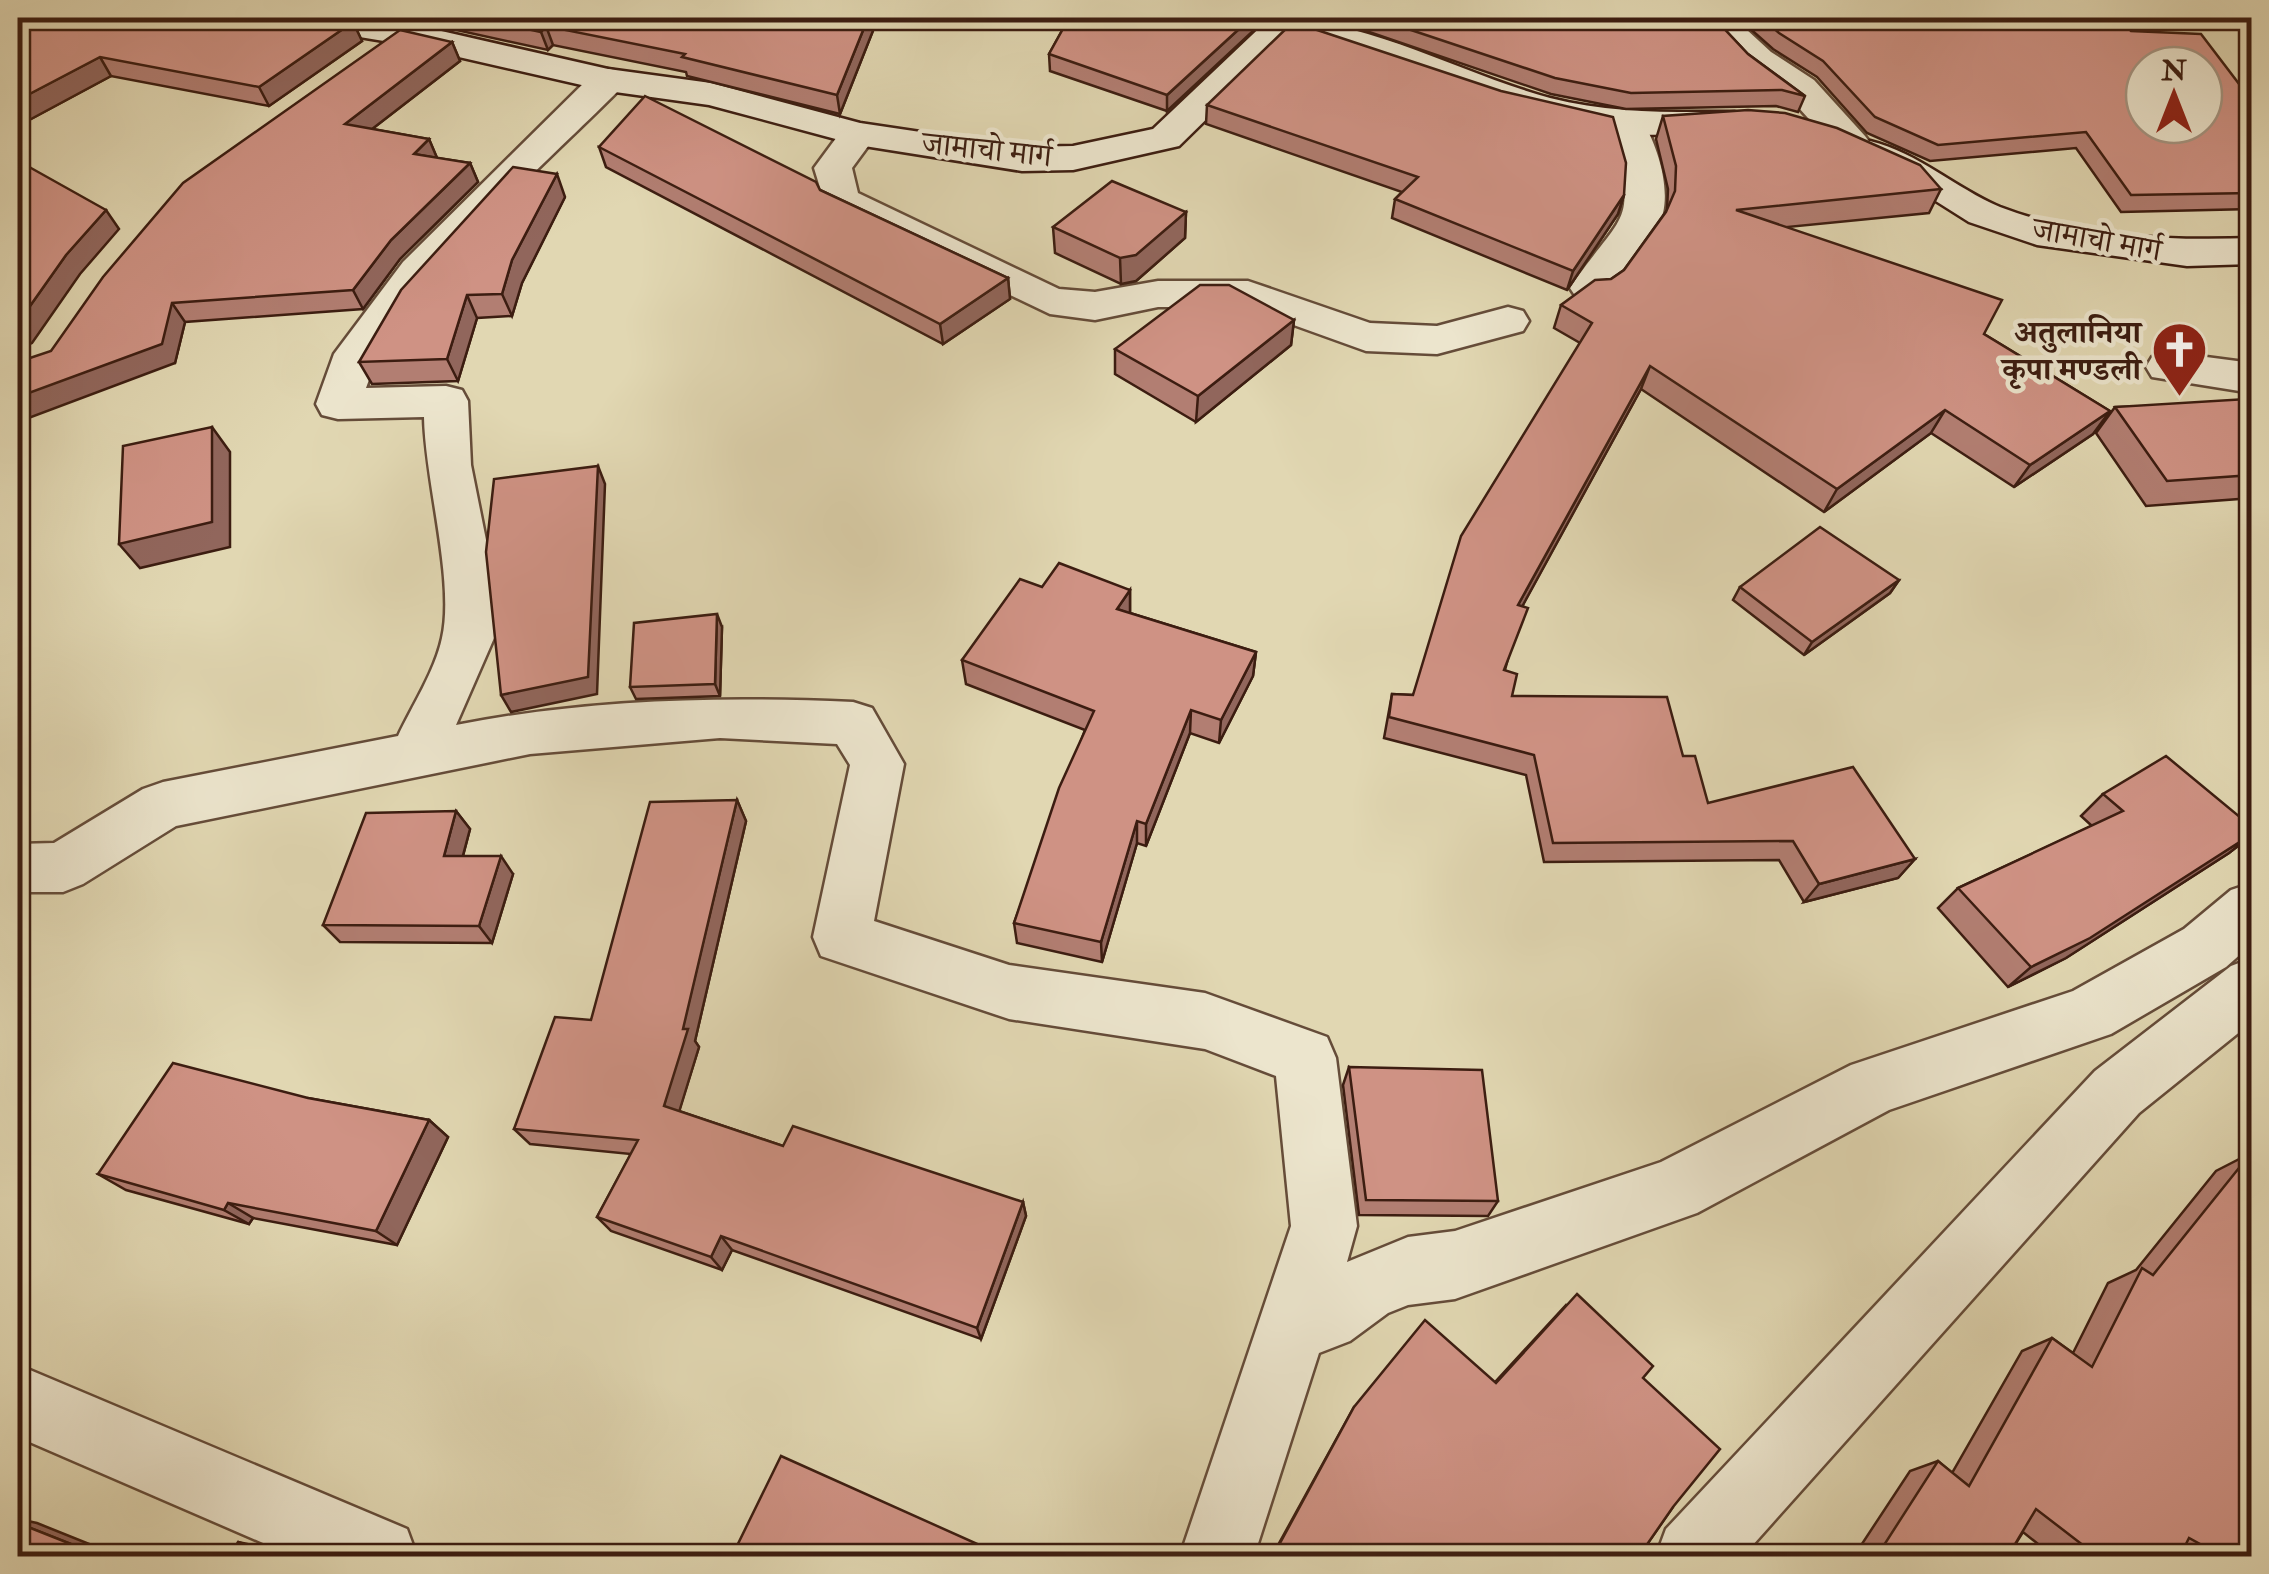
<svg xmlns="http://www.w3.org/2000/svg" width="2269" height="1574" viewBox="0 0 2269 1574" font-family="'IM FELL Double Pica','Noto Serif Devanagari',serif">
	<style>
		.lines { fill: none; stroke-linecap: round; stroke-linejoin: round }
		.street-casing { stroke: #654c39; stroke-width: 5 }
		.secondary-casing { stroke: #3c1d11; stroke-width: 5 }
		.street { fill: #ece5cd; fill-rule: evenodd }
		.secondary { fill: #ece5cd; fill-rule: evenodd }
		.wall { fill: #b27e72; stroke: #3c1d11; stroke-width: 2.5 }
		.shaded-wall { fill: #91665c; stroke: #3c1d11; stroke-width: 2.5 }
		.building { fill: #cf9284; stroke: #3c1d11; stroke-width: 2.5; fill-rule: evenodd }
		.labels { text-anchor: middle; stroke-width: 9; stroke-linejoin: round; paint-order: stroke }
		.far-street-label { font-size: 32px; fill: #3c1d11; stroke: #ece5cd }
		.far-poi-label { font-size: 32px; font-weight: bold; fill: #3c1d11; stroke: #ece5cd; text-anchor: end }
	</style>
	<rect width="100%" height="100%" fill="#e1d7b2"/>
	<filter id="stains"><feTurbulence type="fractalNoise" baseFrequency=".002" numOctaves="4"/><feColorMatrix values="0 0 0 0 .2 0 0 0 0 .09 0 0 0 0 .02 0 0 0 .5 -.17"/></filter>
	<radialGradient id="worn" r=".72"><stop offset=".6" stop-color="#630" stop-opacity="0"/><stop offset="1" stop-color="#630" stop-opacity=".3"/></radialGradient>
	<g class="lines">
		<defs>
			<g id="street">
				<polygon points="18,18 51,18 46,25 18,34"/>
				<polygon points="1698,18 1734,18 1771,52 1814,80 1865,136 1871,144 1865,152 1839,152 1788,96 1745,68"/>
				<path d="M608,69L621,72L626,80L621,88C544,166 401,288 366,388L446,386L462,390L468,401L471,465L492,570L494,638L456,725C588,699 719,696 853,702L872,708L904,764L874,921L1009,965L1205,993L1327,1037L1336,1058L1357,1226L1347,1262L1408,1237L1455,1231L1661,1162L1851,1065L2073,991L2184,929L2231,890L2252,883V944L2226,967L2111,1034L1889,1110L1697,1213L1455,1299L1408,1305L1388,1313L1350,1341L1319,1353L1254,1556H1180L1291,1226L1276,1076L1205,1049L1009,1019L821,956L813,937L850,765L837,744L720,738L530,754L176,826L83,884L63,892H18V844L54,843L143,789L163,782L398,736C412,706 435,671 442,638C455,582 425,481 424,417L338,419L322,415L316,404L334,354L403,262L595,72Z"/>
				<path d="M1626,113L1639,116C1656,140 1670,184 1663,213C1658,234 1624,285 1606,297C1597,303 1586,300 1576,297L1570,288C1622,210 1642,227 1607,124L1613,116Z"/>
				<polygon points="858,123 871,126 877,134 852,168 858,193 1059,289 1095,292 1158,281 1248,281 1370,323 1437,326 1508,307 1523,311 1529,321 1523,331 1437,354 1366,351 1244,307 1158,307 1095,320 1050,314 826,207 814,168 845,126"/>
				<polygon points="2168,352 2252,363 2252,393 2152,377 2146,367 2152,357"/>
				<polygon points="2252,958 2252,1022 2139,1113 1743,1556 1656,1556 1666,1529 2095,1071 2231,966"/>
				<polygon points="18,1365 407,1529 417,1556 293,1556 18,1437"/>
			</g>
			<g id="secondary">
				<path d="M288,18H370L402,22L608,69L711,83L860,123L1022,147L1073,146L1153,129L1270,18C1367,18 1458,73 1550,98C1612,114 1671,112 1734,112L1747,115L1753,123L1747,131L1734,134L1626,135L1541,118L1290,37L1179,146L1073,170L1022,171L858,145L709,105L608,91L402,44L305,28L293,25Z"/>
				<path d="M1870,141C1919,153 1955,188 2000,207C2078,237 2169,241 2252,238V264L2187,266L2037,245L1969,222L1912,186L1856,160L1851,152L1856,144Z"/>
			</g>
		</defs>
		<use href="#street" class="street-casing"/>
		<use href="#secondary" class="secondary-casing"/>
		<use href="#street" class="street"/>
		<use href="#secondary" class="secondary"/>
	</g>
	<g class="wall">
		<polygon points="380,18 878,18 840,114 687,76 686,72 553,45 548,50 402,18"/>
		<polygon points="896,18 918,18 914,24"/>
		<polygon points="1069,18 1267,18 1167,111 1050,71 1049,54"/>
		<polygon points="1296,18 1714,18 1748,54 1805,96 1798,112 1776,106 1626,109 1551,94 1343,23"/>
		<polygon points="1738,18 2119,18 2131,31 2252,101 2252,209 2121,212 2076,148 1930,161 1867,133 1817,77 1773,49"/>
		<polygon points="353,22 362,41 269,106 111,76 18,126 18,33"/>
		<polygon points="452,42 460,61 372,129 429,139 437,158 470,163 478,182 400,259 363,309 185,322 175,363 51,351"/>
		<polygon points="1207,105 1624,195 1618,214 1567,290 1392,218 1395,199 1402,192 1206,124"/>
		<polygon points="1663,116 1941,189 1929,213 1787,227 1984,334 2110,411 2093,434 2014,487 1931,433 1824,512 1641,389 1522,606 1505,670 1512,696 1683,756 1708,803 1915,859 1898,878 1804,902 1779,860 1544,862 1526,775 1384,738 1392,694 1413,695 1580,343 1554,328 1561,305 1611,279 1624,270 1667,210 1668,189 1656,139"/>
		<polygon points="599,147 820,190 1008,278 1010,299 943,344 606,167"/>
		<polygon points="565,197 522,283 512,316 477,318 458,381 372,384 359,362"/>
		<polygon points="1186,212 1185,238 1136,281 1121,284 1055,253 1053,227"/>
		<polygon points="1294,320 1291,345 1196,422 1115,374 1115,349"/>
		<polygon points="2252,404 2252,498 2146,506 2096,433 2115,407"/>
		<polygon points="1899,580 1890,593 1804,655 1733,600 1740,587"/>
		<polygon points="1042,587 1130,590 1130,613 1256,652 1253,676 1219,743 1190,733 1146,846 1137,843 1102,962 1017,943 1014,923 1085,730 966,684 962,660"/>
		<polygon points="722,627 720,696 636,699 630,687"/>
		<polygon points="2103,794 2252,835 2229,853 2066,958 2008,987 1938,908 1958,888 2092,826 2081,816"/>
		<polygon points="737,800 746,821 695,1041 699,1047 679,1111 783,1146 1023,1202 1026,1216 981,1339 732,1250 722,1270 611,1231 597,1217 631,1154 530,1144 514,1129 591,1020"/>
		<polygon points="456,811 470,829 463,856 513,874 492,943 340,942 323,925"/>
		<polygon points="1349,1067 1498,1201 1488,1216 1359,1215 1343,1085"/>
		<polygon points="308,1098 429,1120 448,1137 397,1245 253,1218 249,1224 126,1190 98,1174"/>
		<polygon points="2251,1153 2252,1556 2053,1556 2023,1532 2008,1556 1854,1556 1910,1471 1938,1461 1952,1473 2022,1351 2052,1338 2073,1353 2108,1283 2136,1270 2216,1171"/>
		<polygon points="1566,1305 1643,1378 1673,1507 1639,1556 1272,1556 1354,1407 1495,1382"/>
	</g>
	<g class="shaded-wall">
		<polygon points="868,18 878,18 840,114 837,95"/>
		<polygon points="1251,18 1267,18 1167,111 1167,95"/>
		<polygon points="353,22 362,41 269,106 259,87"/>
		<polygon points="546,26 553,45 548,50 541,32"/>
		<polygon points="452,42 460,61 354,143 345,124"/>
		<polygon points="100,57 111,76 18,126 18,100"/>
		<polygon points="429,139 437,158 414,154"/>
		<polygon points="470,163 478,182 400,259 363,309 353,290 391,240"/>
		<polygon points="557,174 565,197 522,283 512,316 502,294 512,260"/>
		<polygon points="1624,195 1618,214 1567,290 1573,271"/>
		<polygon points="106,210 119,229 80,274 32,343 18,349 18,323 66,255"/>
		<polygon points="1186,212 1185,238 1136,281 1121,284 1120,258"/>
		<polygon points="1008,278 1010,299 943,344 940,324"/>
		<polygon points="467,295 477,318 458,381 447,359"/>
		<polygon points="172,303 185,322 175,363 18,422 18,397"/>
		<polygon points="1294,320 1291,345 1196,422 1198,396"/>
		<polygon points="1650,366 1641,389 1511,627 1518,605"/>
		<polygon points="1945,410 1931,433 1824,512 1837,489"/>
		<polygon points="2110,411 2093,434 2014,487 2030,465"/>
		<polygon points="212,427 230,452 230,547 140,568 119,544"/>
		<polygon points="598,466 605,484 597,694 511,712 501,695"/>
		<polygon points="1899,580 1890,593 1804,655 1812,642"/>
		<polygon points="1130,590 1130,614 1117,609"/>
		<polygon points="717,614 722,627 720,696 715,684"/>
		<polygon points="1256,652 1253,676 1219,743 1221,720"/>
		<polygon points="1191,710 1190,733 1146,846 1146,824"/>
		<polygon points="737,800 746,821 695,1041 699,1047 676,1122 664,1106"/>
		<polygon points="456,811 470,829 458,874 444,856"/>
		<polygon points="1137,821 1137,843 1102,962 1101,942"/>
		<polygon points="2252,835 2229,853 2066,958 2008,987 2031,967"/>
		<polygon points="501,856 513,874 492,943 479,926"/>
		<polygon points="1915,859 1898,878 1804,902 1819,884"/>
		<polygon points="429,1120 448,1137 397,1245 376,1231"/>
		<polygon points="1023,1202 1026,1216 981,1339 977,1328"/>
		<polygon points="228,1203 253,1218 249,1224 224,1210"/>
		<polygon points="721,1236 732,1250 722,1270 711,1257"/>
		<polygon points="18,1519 37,1523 119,1556 101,1556 18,1523"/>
		<polygon points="238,1542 266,1548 291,1556 282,1556"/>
	</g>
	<g class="building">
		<polygon points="49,18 326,18 353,22 259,87 100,57 18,100 18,33"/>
		<polygon points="477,18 868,18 837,95 682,57 685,54 546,26 541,32"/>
		<polygon points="1069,18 1251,18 1167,95 1049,54"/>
		<polygon points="1375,18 1714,18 1748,54 1805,96 1782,90 1631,93 1555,78"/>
		<path d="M1762,18H2119L2131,31L2201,34L2252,101V193L2131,195L2086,132L1938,145L1875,117L1823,61L1779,33ZM2144,65H2204V125H2144Z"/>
		<polygon points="1293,22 1501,91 1613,117 1626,163 1624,195 1573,271 1395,199 1418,177 1207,105"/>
		<polygon points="400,30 452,42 345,124 429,139 414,154 470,163 391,240 353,290 172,303 162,344 18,397 18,362 51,351 103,277 183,183"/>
		<polygon points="645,96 816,182 820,190 1008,278 940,324 599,147"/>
		<polygon points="1748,110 1785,113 1837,128 1920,165 1941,189 1736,210 2002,300 1984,334 2110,411 2030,465 1945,410 1837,489 1650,366 1518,605 1528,608 1504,670 1517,674 1512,696 1667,697 1683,756 1695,756 1708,803 1853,767 1915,859 1819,884 1793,841 1553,843 1534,755 1389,717 1392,694 1413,695 1461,536 1592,323 1561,305 1595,280 1611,279 1624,270 1666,212 1675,191 1676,166 1663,116"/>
		<polygon points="513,167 557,174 512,260 502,294 467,295 447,359 359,362 401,290"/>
		<polygon points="31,168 106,210 66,255 18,323 18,175"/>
		<polygon points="1112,181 1186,212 1136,255 1120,258 1053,227"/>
		<polygon points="1200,285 1229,285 1294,320 1198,396 1115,349"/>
		<polygon points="2247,399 2252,404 2252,475 2167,481 2115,407"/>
		<polygon points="212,427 212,522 119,544 123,446"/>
		<polygon points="598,466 588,677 501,695 486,552 494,479"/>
		<polygon points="1820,527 1899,580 1812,642 1740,587"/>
		<polygon points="1059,563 1130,590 1117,609 1256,652 1221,720 1191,710 1146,824 1137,821 1101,942 1014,923 1059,788 1094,711 962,660 1020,579 1042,587"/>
		<polygon points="717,614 715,684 630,687 634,623"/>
		<polygon points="2166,756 2252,827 2252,834 2090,938 2031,967 1958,888 2123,811 2103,794"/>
		<polygon points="737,800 683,1029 688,1029 664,1106 783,1146 793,1126 1023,1202 977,1328 721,1236 711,1257 597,1217 638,1140 514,1129 555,1017 591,1020 650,802"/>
		<polygon points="456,811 444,856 501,856 479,926 323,925 366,813"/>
		<polygon points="173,1063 308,1098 429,1120 376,1231 228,1203 224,1210 98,1174"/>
		<polygon points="1349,1067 1482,1070 1498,1201 1366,1200"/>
		<polygon points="2251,1153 2252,1556 2222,1556 2189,1538 2180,1556 2097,1556 2036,1509 2008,1556 1877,1556 1938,1461 1969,1486 2052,1338 2092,1367 2142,1268 2153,1275"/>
		<polygon points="1577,1294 1653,1366 1643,1378 1720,1449 1673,1507 1639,1556 1454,1556 1452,1555 1451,1556 1273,1556 1354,1407 1425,1320 1496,1383"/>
		<polygon points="781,1456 1004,1556 732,1556"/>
		<polygon points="18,1523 101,1556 18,1556"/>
		<polygon points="238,1542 282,1556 230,1556"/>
	</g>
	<defs>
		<symbol id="church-pin" viewBox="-11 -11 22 30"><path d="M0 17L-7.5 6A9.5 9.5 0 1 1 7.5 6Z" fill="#8f2418" stroke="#ece5cd"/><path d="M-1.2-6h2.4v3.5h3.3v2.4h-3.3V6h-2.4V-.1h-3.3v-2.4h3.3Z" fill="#fff"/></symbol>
	</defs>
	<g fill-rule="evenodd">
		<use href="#church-pin" x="2148" y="318" width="63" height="86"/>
	</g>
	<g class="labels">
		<g class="far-street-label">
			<text transform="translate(987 149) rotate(6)" y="11">जामाचो मार्ग</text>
			<text transform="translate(2097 239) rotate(10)" y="11">जामाचो मार्ग</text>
		</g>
		<g class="far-poi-label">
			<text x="2141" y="343">अतुलानिया<tspan x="2141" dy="37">कृपा मण्डली</tspan></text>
		</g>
	</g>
	<rect width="2269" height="1574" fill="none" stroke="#e1d7b2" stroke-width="60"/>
	<rect x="20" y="20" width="2229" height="1534" fill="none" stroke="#3c1d11" stroke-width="5"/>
	<rect x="30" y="30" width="2209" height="1514" fill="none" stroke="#3c1d11" stroke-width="2.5"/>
	<g transform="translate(2174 95)"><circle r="48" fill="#ece5cd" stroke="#a69582" stroke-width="2.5"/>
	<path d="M0-8L18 38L0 25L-18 38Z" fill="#8f2418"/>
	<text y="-15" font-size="28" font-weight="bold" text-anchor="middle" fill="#3c1d11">N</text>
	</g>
	<rect width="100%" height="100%" filter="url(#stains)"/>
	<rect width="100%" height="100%" fill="url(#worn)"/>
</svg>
